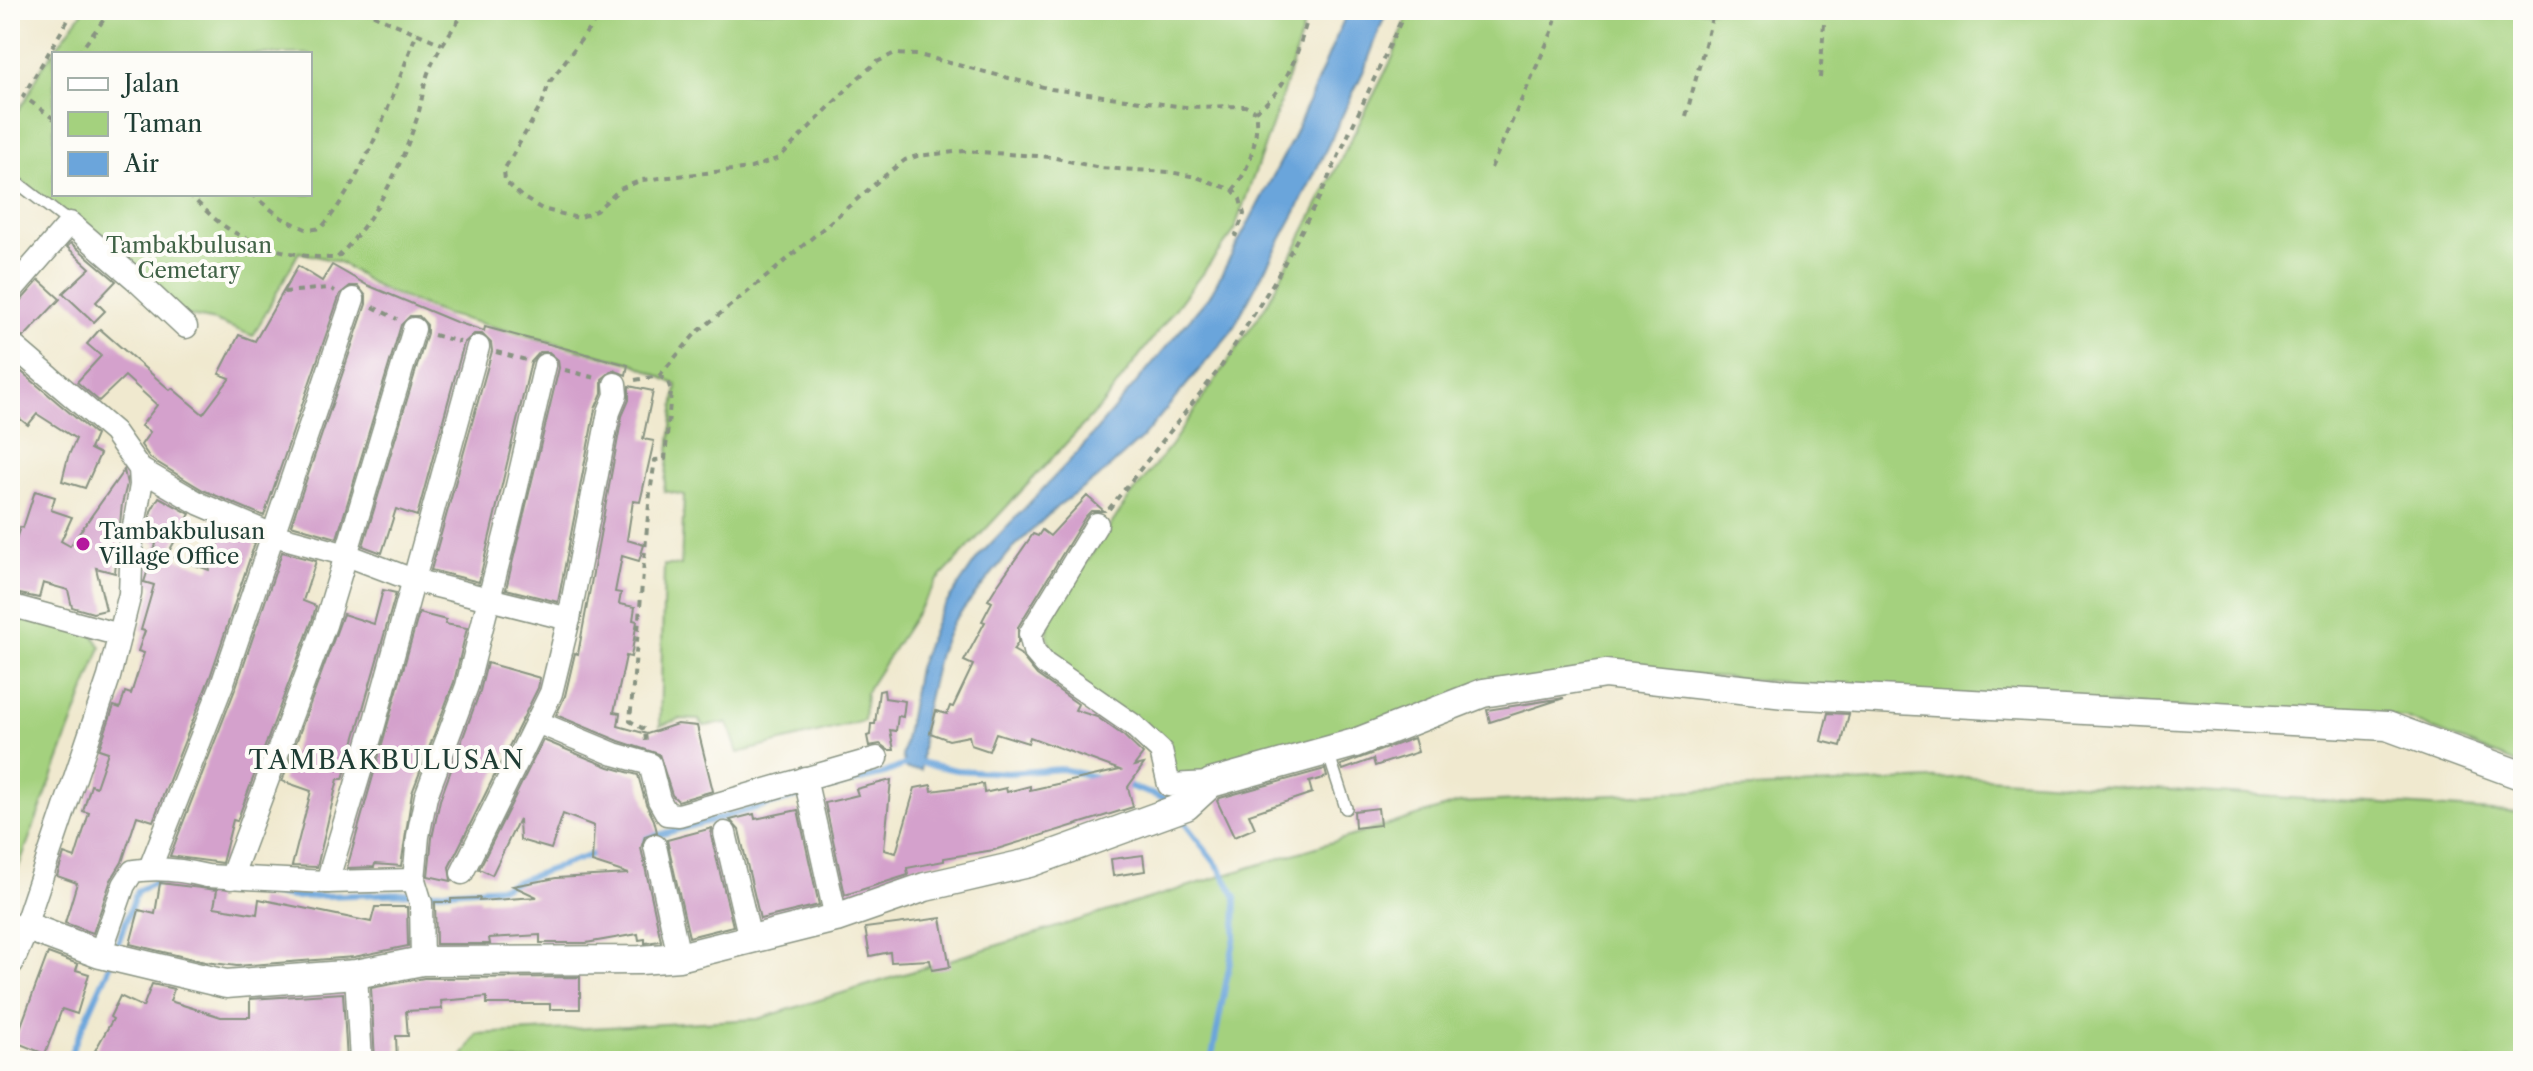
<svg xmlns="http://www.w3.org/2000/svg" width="2533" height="1071" viewBox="0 0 2533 1071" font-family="'Libre Caslon Text',serif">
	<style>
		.green { fill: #a4d17e; stroke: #628759; stroke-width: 2; fill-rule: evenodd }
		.water { fill: #6ba5db; stroke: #457188; stroke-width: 2 }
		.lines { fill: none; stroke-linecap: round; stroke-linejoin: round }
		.stream { stroke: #6ba5db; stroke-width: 6 }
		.building { fill: #d4a1cc }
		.service-casing { stroke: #889382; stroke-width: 14 }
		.minor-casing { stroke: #889382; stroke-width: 25 }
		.tertiary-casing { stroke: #889382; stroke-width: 31 }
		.path { stroke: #889382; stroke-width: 4; stroke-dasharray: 6 6; stroke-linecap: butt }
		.service { stroke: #fff; stroke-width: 11 }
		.minor { stroke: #fff; stroke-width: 22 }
		.tertiary { stroke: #fff; stroke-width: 28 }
		.poi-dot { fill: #b5179e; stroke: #fdfcf7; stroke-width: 3 }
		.labels { text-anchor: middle; stroke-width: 8; stroke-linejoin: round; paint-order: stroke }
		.park-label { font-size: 22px; fill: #406246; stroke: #fdfcf7 }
		.poi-label { font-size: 22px; fill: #1f3d34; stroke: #fdfcf7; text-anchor: start }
		.quarter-label { font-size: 26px; letter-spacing: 2px; fill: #1f3d34; stroke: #fdfcf7 }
	</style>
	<rect width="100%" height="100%" fill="#fdfcf7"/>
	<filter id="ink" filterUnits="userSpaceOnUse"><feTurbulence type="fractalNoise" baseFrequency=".0125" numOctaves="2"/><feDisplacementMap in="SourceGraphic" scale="16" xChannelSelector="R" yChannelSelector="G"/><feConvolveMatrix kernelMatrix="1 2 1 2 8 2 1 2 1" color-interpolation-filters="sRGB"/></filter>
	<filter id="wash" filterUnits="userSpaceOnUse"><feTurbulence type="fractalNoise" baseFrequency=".006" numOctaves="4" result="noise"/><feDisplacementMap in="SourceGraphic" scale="32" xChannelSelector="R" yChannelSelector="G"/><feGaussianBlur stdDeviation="1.8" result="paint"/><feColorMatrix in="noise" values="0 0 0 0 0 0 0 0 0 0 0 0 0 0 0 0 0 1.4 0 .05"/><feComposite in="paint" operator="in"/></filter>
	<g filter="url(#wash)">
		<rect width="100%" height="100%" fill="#f0e9cf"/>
		<g class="green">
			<path d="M84,10H1309L1278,109L1233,233L1101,406L937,581L866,692L864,721L738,753L728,723L704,726L699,720L679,719L660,726L664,565H681L684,495L664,491L677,385L635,364L444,314L379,288L339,262L299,252L253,336L215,321L185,315L10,172V122L26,99L42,67ZM54,54H310V194H54Z"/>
			<polygon points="1410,10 2523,10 2523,766 2406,718 1975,698 1604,667 1202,781 1176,778 1054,657 1047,635 1050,618 1126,502 1171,445 1267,304 1392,59"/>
			<polygon points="10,610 92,633 101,647 10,890"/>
			<polygon points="1970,777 2523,813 2523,1061 460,1061 477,1034 758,1019 1459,803"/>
		</g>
		<polygon class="water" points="1348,10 1387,10 1365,68 1296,212 1231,332 1142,438 1099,477 1059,505 1012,549 952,623 939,653 924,716 921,770 907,769 902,757 918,668 939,614 979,556 1078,452 1211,294 1292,140"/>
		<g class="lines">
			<g class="stream">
				<polyline points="1122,784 1166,799 1170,804"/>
				<polyline points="814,792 880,775 914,761 956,770 1008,773 1062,769 1100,778"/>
				<polyline points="1179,816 1220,869 1236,897 1235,936 1211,1061"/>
				<polyline points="637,841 803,795"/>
				<polyline points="225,888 293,897 413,893"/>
				<polyline points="425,893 501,887 599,852"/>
				<polyline points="115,951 137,891 158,881 175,881"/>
				<polyline points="67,1061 110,966"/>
			</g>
		</g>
		<g id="blocks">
			<g class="building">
				<polygon points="71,243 116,281 96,302 105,311 94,322 63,293 90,268 67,247"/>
				<polygon points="332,265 367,285 456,322 484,331 485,327 628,365 626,375 613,370 602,379 602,393 595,409 558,602 506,589 559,368 558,360 549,352 540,352 531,362 479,582 431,570 492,351 491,343 482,334 474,334 464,343 417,516 396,509 382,553 363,546 427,333 427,325 419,316 410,316 401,325 337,538 291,525 366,304 366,296 358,286 350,286 340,294 264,516 203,490 150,458 141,445 150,432 141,426 157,405 125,376 99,401 77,382 101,356 87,344 100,329 170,390 172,388 203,414 230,378 219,374 239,335 255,341 298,266 322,281"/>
				<polygon points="39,280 60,299 24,337 10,329 10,306 20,302"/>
				<polygon points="10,362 96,435 90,449 100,454 85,488 62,481 68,457 76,439 37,414 28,425 10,411"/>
				<polygon points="629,386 653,391 643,439 654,441 640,502 633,501 627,540 644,545 639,561 622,556 615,592 621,593 619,604 635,607 633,620 637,621 631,657 626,656 614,712 620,713 618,726 647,734 677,724 697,726 713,791 678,801 672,795 659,754 619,741 556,715 565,696 575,653 578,654 622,416 629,400"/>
				<polygon points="124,470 127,484 122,504 115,573 96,568 106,610 93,613 72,607 68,590 43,583 39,598 10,592 10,557 20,527 23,528 35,491 55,497 51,510 72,517 61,541 70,546"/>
				<polygon points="1087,496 1104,511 1091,511 1085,517 1018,627 1018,643 1013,650 1020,654 1037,675 1078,704 1075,710 1097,717 1124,736 1143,754 1134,766 1144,764 1128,787 1133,807 994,850 944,858 944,861 907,868 908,875 845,895 825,803 858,795 856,789 891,780 884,850 896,853 915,788 931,785 932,791 983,784 984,793 1006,788 1007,792 1030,786 1030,790 1120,770 1030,737 1028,743 996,733 989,751 971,745 969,736 949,740 930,733 936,711 947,714 950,706 953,707 973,665 964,661 985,622 982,621 992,602 988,600 998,584 1033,534 1038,536 1042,530 1050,536"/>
				<polygon points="159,497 190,514 167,555 209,570 222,533 231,536 232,533 255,543 210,677 153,821 137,816 122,862 111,880 93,933 65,923 77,883 57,876 64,854 75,858 89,813 83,811 91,785 96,787 108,752 99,749 114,706 120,708 125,692 131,694 144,653 138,651 145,631 141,630 154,585 144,582 145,579 156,544 146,538 151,511"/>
				<polygon points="282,552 316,561 303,601 316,606 312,621 237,821 233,820 222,863 170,856 236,687"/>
				<polygon points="383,590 396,593 343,779 338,779 317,867 292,866 311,791 282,781 343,614 374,624"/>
				<polygon points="419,613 446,620 445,624 467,628 454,682 412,793 401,866 375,864 374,867 347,868"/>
				<polygon points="487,663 540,678 538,688 449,867 451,881 428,876 432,838 440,800 480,691"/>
				<polygon points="884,690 885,698 905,701 903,717 898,716 896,731 890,730 894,750 888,750 880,744 869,746 867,736 870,735 871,724 875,724 879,691"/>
				<polygon points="1564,698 1490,722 1487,710"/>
				<polygon points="1828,713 1849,714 1841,746 1821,741"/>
				<polygon points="1414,738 1418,752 1375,766 1373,759 1343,770 1341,765"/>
				<polygon points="543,740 609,767 638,775 646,804 654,820 657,832 645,836 641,848 661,941 645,943 645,939 639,940 638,934 586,943 540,943 540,935 489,938 490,944 436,944 435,902 451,902 451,899 480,898 479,901 537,897 513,886 556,878 629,874 592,862 594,826 563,814 551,849 520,840 519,819 492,875 479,869"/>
				<polygon points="1325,769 1327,777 1309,782 1312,793 1249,814 1255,828 1234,837 1217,801 1220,798"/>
				<polygon points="1378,808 1380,825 1355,828 1354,811"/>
				<polygon points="798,810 819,905 760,919 739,830 730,820 754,814 755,819"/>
				<polygon points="712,828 711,836 733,926 689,937 667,840"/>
				<polygon points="1143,855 1145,871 1113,876 1111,859"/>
				<polygon points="160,883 217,890 214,907 257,914 259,899 371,922 375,907 407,907 408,946 354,957 237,966 205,962 130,944 139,910 155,914"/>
				<polygon points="941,918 950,967 932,970 930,960 891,962 890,952 870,956 865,928"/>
				<polygon points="48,953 78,964 76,970 89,974 77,1014 62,1009 45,1054 15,1042"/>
				<polygon points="580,977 580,1009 550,1009 550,1004 487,1004 487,997 441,1001 442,1009 406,1011 408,1036 396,1036 397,1061 375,1061 371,988 424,978"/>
				<polygon points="152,984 174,989 170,1001 221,1017 250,1017 250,999 343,993 347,1061 89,1061 113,1019 110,1017 120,996 143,1007"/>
			</g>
		</g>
	</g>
	<g filter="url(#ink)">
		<use href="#blocks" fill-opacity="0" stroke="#889382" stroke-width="2"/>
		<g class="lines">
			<defs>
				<g id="service">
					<polyline points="10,177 70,223"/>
					<polyline points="1328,752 1346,808"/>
				</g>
				<g id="minor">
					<polyline points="10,292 70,223 135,279 186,327"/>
					<polyline points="10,343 114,432 140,469 141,485 132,538 130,594 109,677 25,926"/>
					<polyline points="140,469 200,504 273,535 347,555 413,580 569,619"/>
					<polyline points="1097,524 1030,634 1034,651 1045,664 1133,725 1161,751 1169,785 1211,783"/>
					<polyline points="13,606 120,635"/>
					<polyline points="537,722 614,754 650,764 659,800 667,814 679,815 877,758"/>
					<polyline points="805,778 836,918"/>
					<polyline points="725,833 750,939"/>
					<polyline points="655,846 679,957"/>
					<polyline points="150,868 223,682 353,299"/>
					<polyline points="462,873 551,693 569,619 609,412 616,395 615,384"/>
					<polyline points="231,878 325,625 414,329"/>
					<polyline points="327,882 373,728 478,347"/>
					<path d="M100,954L124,885L133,871C157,867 183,870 207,876L327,882L414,880"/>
					<polyline points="422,961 421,903 414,880 418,836 426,796 467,686 511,512 545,365"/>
					<polyline points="356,974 361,1061"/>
				</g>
				<polyline id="tertiary" points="10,961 25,926 100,954 226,984 356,974 422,961 640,960 679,957 836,918 925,887 1029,863 1186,806 1211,783 1355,743 1483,693 1605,674 1785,694 2387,726 2523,776"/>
			</defs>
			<use href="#service" class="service-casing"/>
			<use href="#minor" class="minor-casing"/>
			<use href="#tertiary" class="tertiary-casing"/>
			<g class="path">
				<polyline points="362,10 442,44"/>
				<polyline points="603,10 549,83 542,104 504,170 505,181 522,197 542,209 578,218 596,211 620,189 642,180 751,168 779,158 859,77 877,62 893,54 919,55 1051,89 1185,107 1245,106 1255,111"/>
				<polyline points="78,54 111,10"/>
				<polyline points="1820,78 1825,10"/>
				<path d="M1255,111C1289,91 1300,45 1310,10"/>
				<polyline points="1686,116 1714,10"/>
				<polyline points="54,119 23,96 74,10"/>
				<polyline points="1491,168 1552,32 1558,10"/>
				<path d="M1233,190C1249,171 1260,136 1255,111"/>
				<path d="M188,194C201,205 213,219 227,228C259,248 300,258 337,258C376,218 401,168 418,115C422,101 423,87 428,73C437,50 452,30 466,10"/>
				<path d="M251,194L282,218L308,230L321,228C364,180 394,93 417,32"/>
				<polyline points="284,292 329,288 335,291"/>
				<polyline points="373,307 397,319"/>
				<polyline points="434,335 460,342"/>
				<polyline points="496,352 526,360"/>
				<polyline points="565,370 596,378"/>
				<polyline points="659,376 696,333 771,273 883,177 905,160 917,156 964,151 1023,155 1051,157 1100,168 1170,172 1196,177 1233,190 1240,199 1244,214 1235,237"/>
				<polyline points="635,380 659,376 668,381 671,391 665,459 655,460 650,493 630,721 645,730 646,743"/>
				<polyline points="1109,509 1221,367 1277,277 1321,194 1406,10"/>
			</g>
			<use href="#service" class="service"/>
			<use href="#minor" class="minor"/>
			<use href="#tertiary" class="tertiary"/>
		</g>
	</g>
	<circle class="poi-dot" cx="83" cy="544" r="8"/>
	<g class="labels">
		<g class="park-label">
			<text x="189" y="253">Tambakbulusan<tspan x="189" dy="25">Cemetary</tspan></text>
		</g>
		<g class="poi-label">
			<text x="99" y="539">Tambakbulusan<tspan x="99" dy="25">Village Office</tspan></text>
		</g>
		<g class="quarter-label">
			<text x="387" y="769">TAMBAKBULUSAN</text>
		</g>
	</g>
	<rect width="2533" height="1071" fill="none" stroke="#fdfcf7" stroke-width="40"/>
	<rect x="52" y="52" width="260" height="144" fill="#fdfcf7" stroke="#a4b0a9" stroke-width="2"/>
	<rect x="68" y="78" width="40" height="12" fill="#ffffff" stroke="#a4b0a9" stroke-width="2"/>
	<text x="124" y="92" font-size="24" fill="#1f3d34">Jalan</text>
	<rect x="68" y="112" width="40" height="24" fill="#a4d17e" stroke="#a4b0a9" stroke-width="2"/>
	<text x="124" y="132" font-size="24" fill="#1f3d34">Taman</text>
	<rect x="68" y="152" width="40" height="24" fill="#6ba5db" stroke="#a4b0a9" stroke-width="2"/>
	<text x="124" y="172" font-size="24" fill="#1f3d34">Air</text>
</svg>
